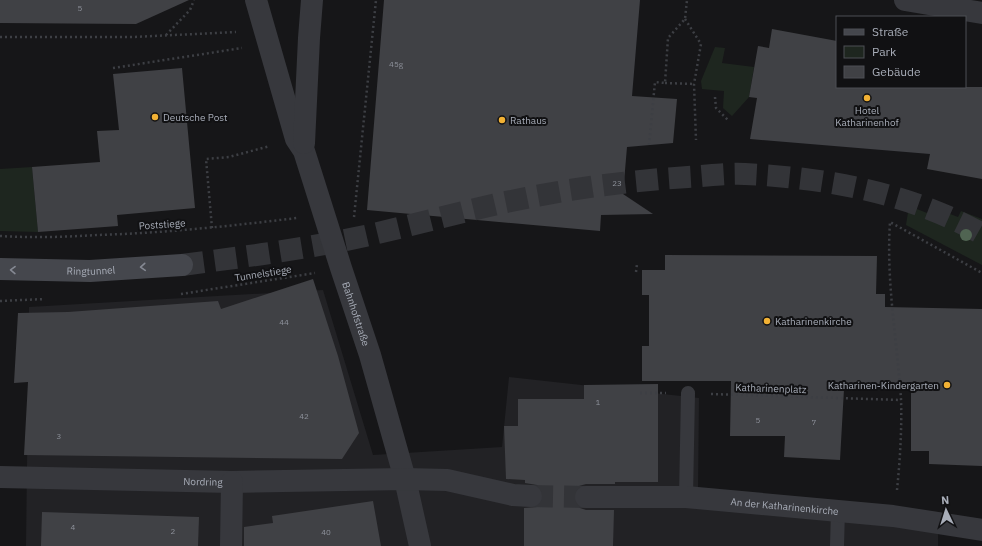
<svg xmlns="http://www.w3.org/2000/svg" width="982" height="546" viewBox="0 0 982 546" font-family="'IBM Plex Sans',sans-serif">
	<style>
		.built { fill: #222225 }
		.green { fill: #1e261f }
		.building { fill: #404145 }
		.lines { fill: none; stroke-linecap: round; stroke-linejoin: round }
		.street-tunnel { stroke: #333438; stroke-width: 22; stroke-dasharray: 22 11; stroke-linecap: butt }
		.secondary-tunnel { stroke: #333438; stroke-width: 22; stroke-dasharray: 22 11; stroke-linecap: butt }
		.path { stroke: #3d3f44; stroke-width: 2.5; stroke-dasharray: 2 3; stroke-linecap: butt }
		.lane { stroke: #37383d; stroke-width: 14 }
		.street { stroke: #37383d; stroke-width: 22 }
		.secondary { stroke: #45474d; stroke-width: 22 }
		.tree { fill: #506452 }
		.oneway { stroke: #858993 }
		.poi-dot { fill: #f2b134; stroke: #111113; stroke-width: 1.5 }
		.labels { text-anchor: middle; stroke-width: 4; stroke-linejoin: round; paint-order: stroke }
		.number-label { font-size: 8px; fill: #8e929b }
		.poi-label { font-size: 10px; fill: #a8adb8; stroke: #111113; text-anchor: start }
		.street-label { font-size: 10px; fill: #a8adb8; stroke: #111113 }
	</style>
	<rect width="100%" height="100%" fill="#161618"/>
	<polygon class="built" points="323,290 373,455 502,447 509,377 699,398 698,491 938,512 938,546 26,546 29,307"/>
	<g class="green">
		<polygon points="715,47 725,48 722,63 754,67 749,97 732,116 723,108 724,91 702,89 701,81"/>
		<polygon points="32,167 38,232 0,231 0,169"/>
		<polygon points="909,206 935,216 937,209 958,217 961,211 982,219 982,265 906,225"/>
	</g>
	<g class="building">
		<polygon points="0,0 189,0 136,24 0,23"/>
		<polygon points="384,0 640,0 632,96 677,99 673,143 627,147 623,194 653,214 601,215 600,231 367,210"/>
		<polygon points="772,29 837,41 837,87 982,87 982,179 927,169 930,154 750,139 757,98 749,97 758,46 769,48"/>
		<polygon points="182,68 195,208 117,215 118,226 38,232 32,167 100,162 97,131 119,130 113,74"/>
		<polygon points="665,255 877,256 876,294 885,294 885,307 982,309 982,466 929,464 929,451 911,451 911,388 844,389 840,460 784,457 785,436 730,436 731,381 642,381 642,346 649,346 649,295 642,295 642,270 665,270"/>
		<polygon points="313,279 338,356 359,433 342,459 24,455 28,382 14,383 18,313 68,312 218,301 221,309"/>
		<polygon points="658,384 658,482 615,482 615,484 586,484 579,486 575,491 574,497 575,503 580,508 586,510 614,510 613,546 524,546 524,508 537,507 542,502 543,496 542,490 537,485 525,483 525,480 506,479 504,426 518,426 518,399 584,399 584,385"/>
		<polygon points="373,501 381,546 244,546 244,527 273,523 272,516"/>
		<polygon points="42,512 199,517 198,546 41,546"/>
	</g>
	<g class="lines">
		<polyline class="street-tunnel" points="531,496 586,497"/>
		<path class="secondary-tunnel" d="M182,265C243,257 305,249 365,236C409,226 453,214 497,204C560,190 624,181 688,177C707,176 727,173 745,174C827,178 911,193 982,234"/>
		<g class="path">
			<polyline points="685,19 701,44 694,84 696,140"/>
			<polyline points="166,35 190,10 194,0"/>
			<polyline points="0,37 133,37 236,32"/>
			<polyline points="113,68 242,48"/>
			<polyline points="665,83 694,84"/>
			<polyline points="715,97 716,108 729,121"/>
			<polyline points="649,145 655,82 665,83 668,38 685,19 687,0"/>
			<polyline points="354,217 376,0"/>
			<polyline points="212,228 206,159 229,157 270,146"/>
			<path d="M0,236C33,238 65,237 97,235C164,233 231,226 297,218"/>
			<polyline points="636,272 637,264"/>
			<polyline points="181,294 315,273"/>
			<polyline points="0,301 45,299"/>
			<polyline points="640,393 666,393"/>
			<polyline points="711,394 901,400"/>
			<path d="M897,490C900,460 902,429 901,399C897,340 886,281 890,222L982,273"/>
		</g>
		<g class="lane">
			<polyline points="686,497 688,393"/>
			<polyline points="837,546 838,510"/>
		</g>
		<g class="street">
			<path id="s1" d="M256,0L296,139L304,151L341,268L370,355L405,479L420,546"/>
			<polyline points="905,0 982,13"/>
			<polyline points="304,143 309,38 312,0"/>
			<path id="s2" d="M0,477L232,482L405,479L447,480L513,495L531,496"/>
			<path id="s3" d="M586,497H686L893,516L982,530"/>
			<polyline points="231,546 232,482"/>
		</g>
		<path class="secondary" id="s4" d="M0,269L90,271L182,265"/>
	</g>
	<circle class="tree" cx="966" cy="235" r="6"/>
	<defs><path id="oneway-chevron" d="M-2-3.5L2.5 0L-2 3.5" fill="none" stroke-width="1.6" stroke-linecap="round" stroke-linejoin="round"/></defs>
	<g class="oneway">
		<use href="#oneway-chevron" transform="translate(143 267) rotate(176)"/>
		<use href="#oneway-chevron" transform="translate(13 270) rotate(-179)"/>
	</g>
	<g class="poi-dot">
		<circle cx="867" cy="98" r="4"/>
		<circle cx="155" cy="117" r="4"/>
		<circle cx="502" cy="120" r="4"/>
		<circle cx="767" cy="321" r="4"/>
		<circle cx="947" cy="385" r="4"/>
	</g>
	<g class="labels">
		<g class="number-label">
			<text x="80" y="11">5</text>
			<text x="396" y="67">45g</text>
			<text x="617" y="186">23</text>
			<text x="284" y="325">44</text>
			<text x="598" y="405">1</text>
			<text x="304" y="419">42</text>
			<text x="758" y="423">5</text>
			<text x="814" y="425">7</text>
			<text x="59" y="439">3</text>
			<text x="73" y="530">4</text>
			<text x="173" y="534">2</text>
			<text x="326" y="535">40</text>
		</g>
		<g class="poi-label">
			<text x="867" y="114" text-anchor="middle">Hotel<tspan x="867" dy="12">Katharinenhof</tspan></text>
			<text x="163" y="121">Deutsche Post</text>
			<text x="510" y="124">Rathaus</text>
			<text x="775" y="325">Katharinenkirche</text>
			<text x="939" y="389" text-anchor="end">Katharinen-Kindergarten</text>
		</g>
		<g class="street-label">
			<text transform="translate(162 224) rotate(-4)" y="4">Poststiege</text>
			<text dy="4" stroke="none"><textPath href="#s4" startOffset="91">Ringtunnel</textPath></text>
			<text transform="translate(263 273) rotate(-9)" y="4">Tunnelstiege</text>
			<text dy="4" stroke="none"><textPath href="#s1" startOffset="330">Bahnhofstraße</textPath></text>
			<text transform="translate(771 388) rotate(2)" y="4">Katharinenplatz</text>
			<text dy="4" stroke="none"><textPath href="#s2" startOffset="203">Nordring</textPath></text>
			<text dy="4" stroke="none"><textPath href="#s3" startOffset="199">An der Katharinenkirche</textPath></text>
		</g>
	</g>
	<rect x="836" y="16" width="130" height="72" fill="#111113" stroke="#4d4f55"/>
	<rect x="844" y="29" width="20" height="6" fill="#45474d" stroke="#4d4f55"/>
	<text x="872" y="36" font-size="12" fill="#a8adb8">Straße</text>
	<rect x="844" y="46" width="20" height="12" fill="#1e261f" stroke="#4d4f55"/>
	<text x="872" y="56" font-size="12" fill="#a8adb8">Park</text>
	<rect x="844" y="66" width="20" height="12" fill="#404145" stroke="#4d4f55"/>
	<text x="872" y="76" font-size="12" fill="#a8adb8">Gebäude</text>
	<g transform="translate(946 510) rotate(356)" stroke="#111113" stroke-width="3" paint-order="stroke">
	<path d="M0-3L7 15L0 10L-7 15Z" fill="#a8adb8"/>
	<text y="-6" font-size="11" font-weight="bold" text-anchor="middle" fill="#a8adb8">N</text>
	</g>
</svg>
